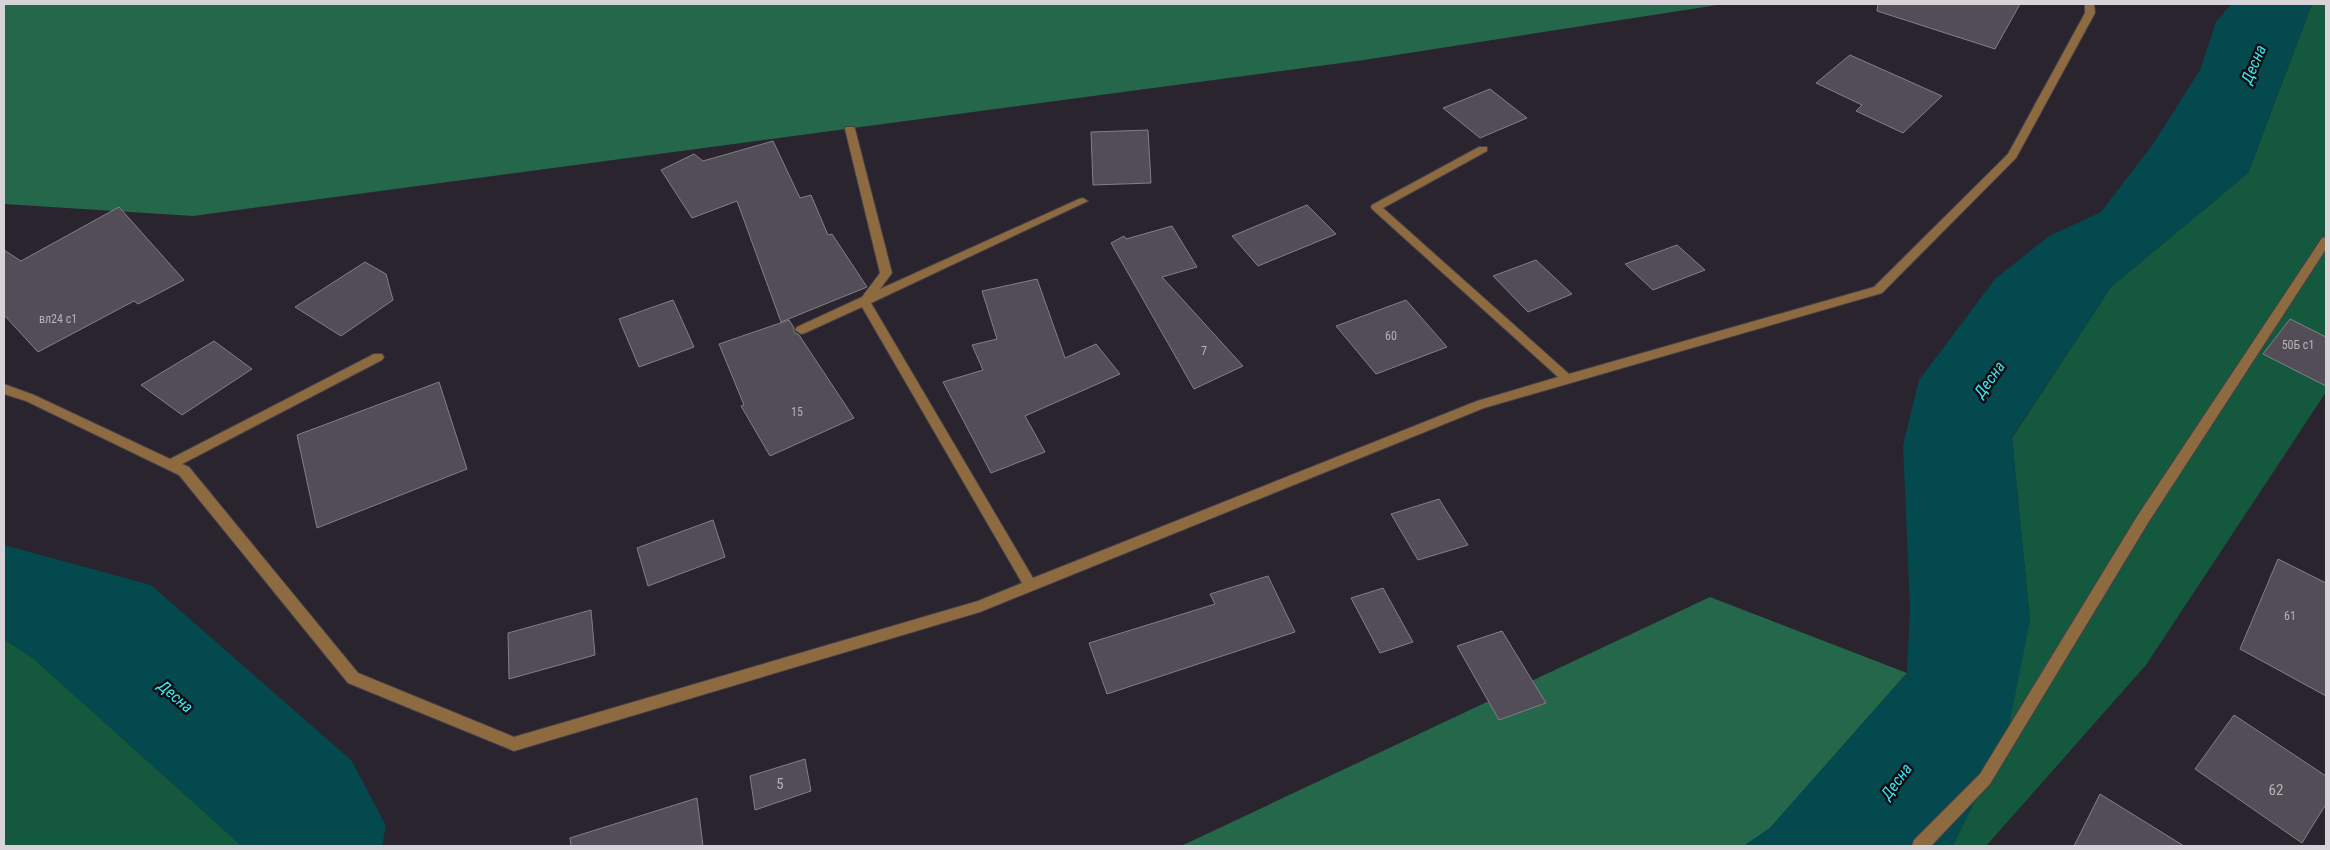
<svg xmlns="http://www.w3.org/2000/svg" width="2330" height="850" viewBox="0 0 2330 850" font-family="'Roboto Condensed',sans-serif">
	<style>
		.green { fill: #14593e }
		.forest { fill: #24674b }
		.water { fill: #03494e }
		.building { fill: #524d57; stroke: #847e89 }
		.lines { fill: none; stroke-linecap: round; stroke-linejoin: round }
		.minor-casing { stroke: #454049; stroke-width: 2 }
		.minor { fill: #8d6a40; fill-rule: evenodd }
		.labels { text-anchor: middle; stroke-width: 5; stroke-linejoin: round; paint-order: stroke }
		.number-label { font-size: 12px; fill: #b5b2b8 }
		.near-number-label { font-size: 15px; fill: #b5b2b8 }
		.water-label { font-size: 16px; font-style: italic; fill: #39e6f1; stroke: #100e12 }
	</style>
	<rect width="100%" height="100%" fill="#29242d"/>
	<g class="green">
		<polygon points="2312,4 2326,4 2326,392 2146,665 1986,846 1950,846 1954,844 2030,621 2012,438 2111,287 2248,173"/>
		<polygon points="4,639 34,659 242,846 4,846"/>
	</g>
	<g class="forest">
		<polygon points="4,4 1724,4 1364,60 193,216 4,204"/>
		<polygon points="1710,597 1907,673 1770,828 1744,846 1181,846"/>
	</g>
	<g class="water">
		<polygon points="2231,4 2312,4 2248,173 2111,287 2012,437 2030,621 2007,736 1954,844 1950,846 1744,846 1770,828 1907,673 1910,609 1903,445 1919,380 1995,279 2049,236 2101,212 2153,144 2200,70 2216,22"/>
		<polygon points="4,545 151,585 352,761 386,826 382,846 242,846 34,659 4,639"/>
	</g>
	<g class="building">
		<polygon points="1878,4 2020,4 1995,49 1877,11"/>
		<polygon points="1850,55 1942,96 1903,133 1856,111 1862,105 1816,83"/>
		<polygon points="1490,89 1527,118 1480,138 1443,108"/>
		<polygon points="1148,130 1151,183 1093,185 1091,132"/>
		<polygon points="773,141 800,198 811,195 828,235 832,234 867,287 781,322 737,201 692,218 661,170 694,154 703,161"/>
		<polygon points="1307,205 1336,234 1258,266 1232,236"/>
		<polygon points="119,207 184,280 138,304 134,301 38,352 4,315 4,250 21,261"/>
		<polygon points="1172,226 1197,267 1162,277 1243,366 1194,389 1111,243 1124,236 1126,239"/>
		<polygon points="1677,245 1705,270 1653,290 1625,264"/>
		<polygon points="1536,260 1572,294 1528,312 1493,276"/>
		<polygon points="365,262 386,274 393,300 341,336 295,307"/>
		<polygon points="1037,279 1065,358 1096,344 1120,374 1025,416 1045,452 991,473 943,382 983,370 972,345 997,339 982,291"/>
		<polygon points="673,300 694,347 639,367 619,319"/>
		<polygon points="1406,300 1447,347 1376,374 1336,326"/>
		<polygon points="2290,319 2326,337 2326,386 2263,354"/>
		<polygon points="789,320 794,328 794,332 799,335 854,418 770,456 741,406 744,405 719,344"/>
		<polygon points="214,341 252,369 182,415 141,385"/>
		<polygon points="439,382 467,469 317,528 297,435"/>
		<polygon points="1439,499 1468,545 1418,560 1391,514"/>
		<polygon points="713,520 725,557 648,586 637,548"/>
		<polygon points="2278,559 2326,583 2326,696 2240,649"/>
		<polygon points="1268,576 1295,632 1107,694 1089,643 1215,604 1210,594"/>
		<polygon points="1383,588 1413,642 1380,653 1351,598"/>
		<polygon points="591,610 595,655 509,679 508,633"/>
		<polygon points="1502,631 1546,703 1499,720 1457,646"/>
		<polygon points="2234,715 2326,776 2326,804 2302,843 2195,769"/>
		<polygon points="805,759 811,791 755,810 750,776"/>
		<polygon points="2100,794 2184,846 2074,846"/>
		<polygon points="697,798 703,846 571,846 570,838"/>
	</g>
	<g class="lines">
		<defs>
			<g id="minor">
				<polygon points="2085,4 2094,4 2095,13 2016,158 1882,293 1484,408 980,612 514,751 348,683 179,475 26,401 4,394 4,384 34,395 170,459 374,354 382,354 384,357 382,360 182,464 189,467 358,673 514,737 978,601 1022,583 862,307 805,333 801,334 795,330 797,327 862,297 880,273 845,129 846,127 854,127 855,129 892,273 880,289 1079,199 1083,198 1088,201 871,303 1033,578 1477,401 1558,377 1372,209 1371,207 1372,205 1479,147 1487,147 1487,151 1383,208 1569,374 1874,287 2008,154 2085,13"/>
				<polygon points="2326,237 2326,249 2148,523 1990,784 1931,846 1912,846 1914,840 1980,774 2138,515 2322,238"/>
			</g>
		</defs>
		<use href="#minor" class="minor-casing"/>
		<use href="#minor" class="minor"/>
	</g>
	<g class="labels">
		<g class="number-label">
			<text x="58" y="323">вл24 с1</text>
			<text x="1391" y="340">60</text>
			<text x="2298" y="349">50Б с1</text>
			<text x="1204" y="355">7</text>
			<text x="797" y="416">15</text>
			<text x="2290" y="620">61</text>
		</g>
		<g class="near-number-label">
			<text x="780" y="789">5</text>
			<text x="2276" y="795">62</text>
		</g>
		<g class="water-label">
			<text transform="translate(2253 64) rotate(-67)" y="6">Десна</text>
			<text transform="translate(1989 379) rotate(-54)" y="6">Десна</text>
			<text transform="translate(176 696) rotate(41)" y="6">Десна</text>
			<text transform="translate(1896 781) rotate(-53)" y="6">Десна</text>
		</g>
	</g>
	<rect width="2330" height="850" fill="none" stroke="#d6d3d9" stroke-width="10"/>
</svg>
